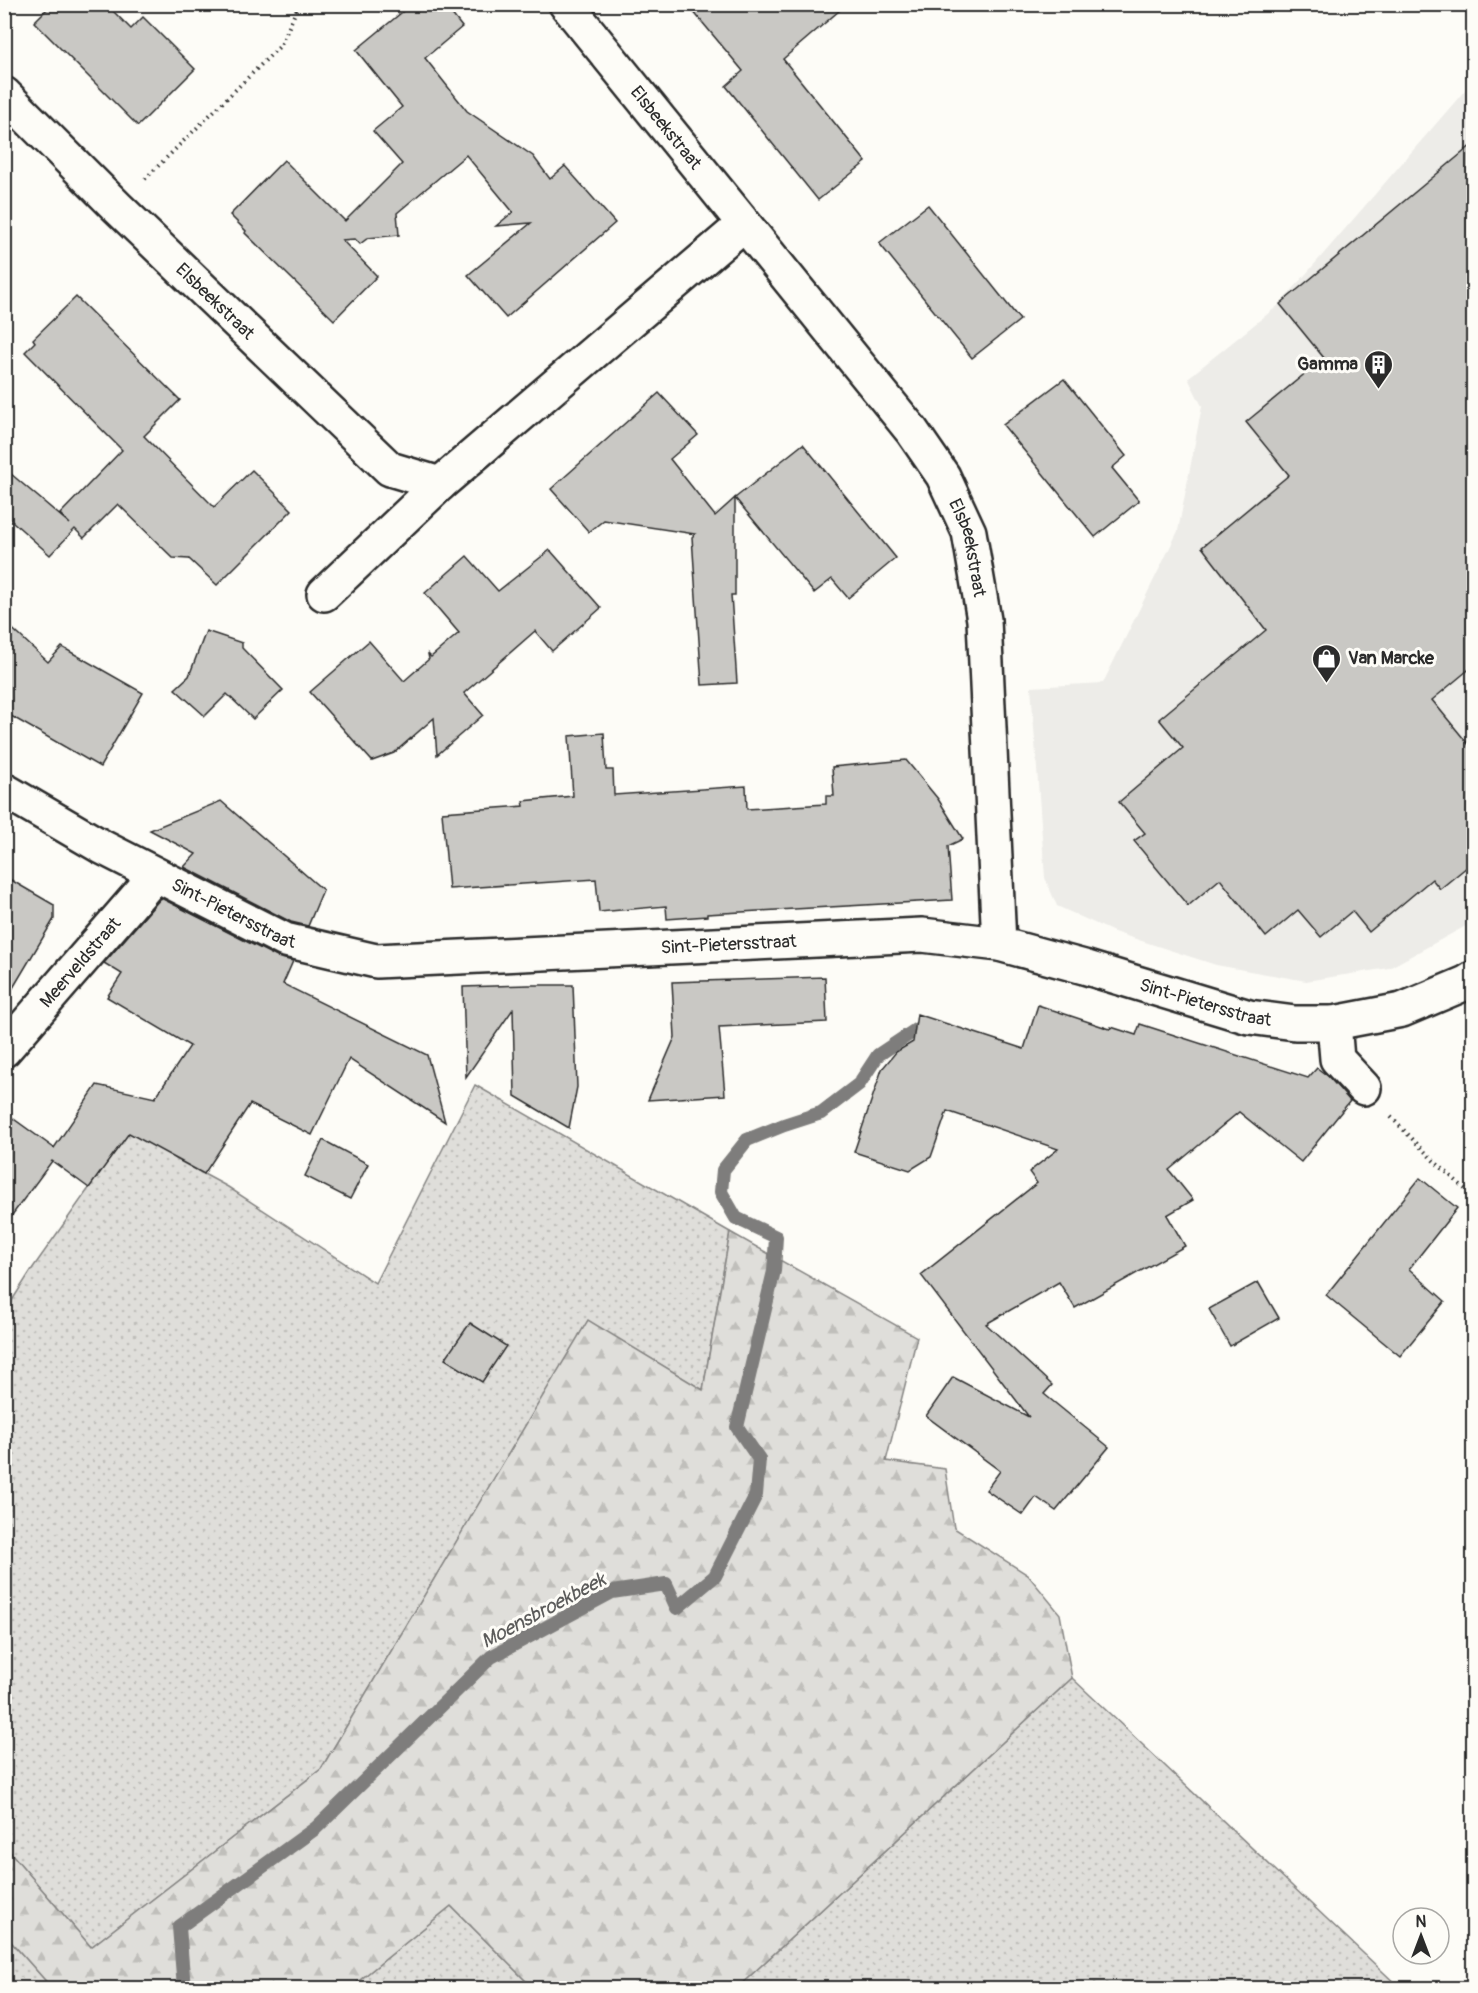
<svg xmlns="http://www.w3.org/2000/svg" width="1478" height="1993" viewBox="0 0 1478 1993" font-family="Pangolin,sans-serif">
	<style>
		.built { fill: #edece8 }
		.grass { fill: url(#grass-dots); stroke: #858482; stroke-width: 1.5 }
		.forest { fill: url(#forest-firs); stroke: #858482; stroke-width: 1.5 }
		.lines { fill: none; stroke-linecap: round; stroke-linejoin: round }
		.stream { stroke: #7e7d7b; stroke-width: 14 }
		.building { fill: #c9c8c4; stroke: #2b2b2b; stroke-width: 1.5 }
		.street-casing { stroke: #2b2b2b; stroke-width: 38 }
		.path { stroke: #2b2b2b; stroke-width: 4; stroke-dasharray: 1.5 4.5; stroke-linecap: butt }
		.street { stroke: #fdfcf7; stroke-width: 33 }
		.labels { text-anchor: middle; stroke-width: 6; stroke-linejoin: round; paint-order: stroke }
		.street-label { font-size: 18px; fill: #2b2b2b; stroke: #fdfcf7 }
		.poi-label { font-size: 18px; font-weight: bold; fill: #2b2b2b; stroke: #fdfcf7; text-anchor: end }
		.water-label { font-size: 20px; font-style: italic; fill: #5b5b5a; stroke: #fdfcf7 }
	</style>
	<defs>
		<pattern id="grass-dots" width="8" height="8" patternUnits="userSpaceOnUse" patternTransform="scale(1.5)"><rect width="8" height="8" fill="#dfdeda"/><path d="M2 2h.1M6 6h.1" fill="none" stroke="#c0bfbb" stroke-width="1.8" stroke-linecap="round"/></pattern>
		<pattern id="forest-firs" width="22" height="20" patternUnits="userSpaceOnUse" patternTransform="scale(1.5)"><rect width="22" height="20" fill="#dfdeda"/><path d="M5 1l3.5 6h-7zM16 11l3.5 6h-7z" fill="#c0bfbb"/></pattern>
	</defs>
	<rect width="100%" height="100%" fill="#fdfcf7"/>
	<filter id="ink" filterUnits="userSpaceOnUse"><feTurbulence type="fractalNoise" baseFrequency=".0167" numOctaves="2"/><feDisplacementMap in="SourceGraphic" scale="12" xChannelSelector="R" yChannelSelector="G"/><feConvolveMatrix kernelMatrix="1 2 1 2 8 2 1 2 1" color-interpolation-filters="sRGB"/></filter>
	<g filter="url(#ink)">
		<polygon class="built" points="1473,81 1473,922 1389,968 1306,981 1216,965 1114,932 1057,906 1045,878 1031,687 1103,683 1178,531 1202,406 1188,378 1280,304"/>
		<g class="grass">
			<polygon points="475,1085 730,1232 703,1390 588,1321 321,1769 91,1947 5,1846 4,1313 32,1269 132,1127 176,1159 228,1187 375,1283"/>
			<polygon points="1072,1678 1400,1988 737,1988"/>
			<polygon points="451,1906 533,1988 350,1988"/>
			<polygon points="5,1935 52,1988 5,1988"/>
		</g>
		<polygon class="forest" points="730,1232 917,1337 886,1461 945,1469 954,1528 1028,1575 1060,1614 1072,1678 737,1988 533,1988 451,1906 350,1988 52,1988 5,1935 5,1846 91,1947 321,1769 588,1320 703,1390"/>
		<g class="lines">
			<polyline class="stream" points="184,1988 179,1927 316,1828 491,1657 612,1592 666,1584 677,1608 715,1576 756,1495 759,1459 737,1427 774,1271 776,1237 736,1218 721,1192 723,1170 747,1140 784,1125 821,1113 859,1084 878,1055 917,1029"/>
		</g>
		<g class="building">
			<polygon points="52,4 106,4 131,29 143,17 195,69 138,126 34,22"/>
			<polygon points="412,4 444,4 462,27 425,58 467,111 533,156 550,179 565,166 615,223 506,318 468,275 531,223 496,226 513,212 466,155 397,213 399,235 368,238 360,244 355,239 342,240 377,276 334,320 245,233 246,231 230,215 284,160 345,221 402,164 373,131 402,107 356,50"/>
			<polygon points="687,4 847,4 783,59 866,162 818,200 726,86 743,71"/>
			<polygon points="1473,144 1473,666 1432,700 1473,750 1473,862 1440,889 1432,879 1369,932 1352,911 1321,937 1298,910 1266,937 1220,879 1188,906 1134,841 1145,833 1119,802 1183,748 1159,719 1266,630 1202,547 1289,475 1246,422 1324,358 1280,304"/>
			<polygon points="928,205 1020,320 972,358 879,243"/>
			<polygon points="76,297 180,400 144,436 214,507 252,470 292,510 217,585 189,559 173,558 118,504 84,538 75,529 50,555 4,514 4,468 70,524 60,514 122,450 25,352 35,342 33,339"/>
			<polygon points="1064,379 1126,456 1112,468 1139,501 1095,537 1003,425"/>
			<polygon points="659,393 698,435 670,459 715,516 735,498 735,595 731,595 737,683 702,685 692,537 695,534 604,520 589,532 551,489"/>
			<polygon points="803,444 896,558 848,598 832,579 814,593 735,498"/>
			<polygon points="550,550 601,608 552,651 535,631 464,693 483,715 437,755 434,718 394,753 372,761 310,692 369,641 404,681 429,659 428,654 431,657 459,633 425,593 467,556 498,591"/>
			<polygon points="4,621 48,662 62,647 143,693 100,767 4,712"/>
			<polygon points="206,631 242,643 242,648 283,690 253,719 227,694 205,716 175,689 189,676"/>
			<polygon points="604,733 606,770 613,770 614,795 746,786 747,809 826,804 826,796 834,796 832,767 906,760 938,799 963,839 948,846 952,900 707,914 707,916 667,919 666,906 599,912 596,879 449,889 442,812 524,806 523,801 573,796 569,736"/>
			<polygon points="221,801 323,890 308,926 291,922 184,867 196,854 150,830"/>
			<polygon points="4,876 54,905 54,919 4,1003"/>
			<polygon points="161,898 277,957 293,961 283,984 427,1055 445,1122 349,1059 312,1135 250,1104 204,1174 129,1133 89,1188 52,1161 4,1226 4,1112 54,1148 97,1085 155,1098 190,1046 107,997 122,974 104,963"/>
			<polygon points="825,977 827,1022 719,1027 725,1095 648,1100 675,1037 672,982"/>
			<polygon points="529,985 573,985 577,1087 569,1128 515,1096 513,1009 466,1077 463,987"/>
			<polygon points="1038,1005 1110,1029 1111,1027 1136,1035 1140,1024 1308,1078 1317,1068 1329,1077 1350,1101 1301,1162 1239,1112 1169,1170 1193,1200 1167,1215 1185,1246 1075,1308 1059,1282 986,1324 1052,1385 1044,1394 1109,1447 1056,1511 1036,1497 1023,1515 986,1490 1000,1471 926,1416 953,1377 1029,1417 921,1275 1037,1183 1029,1172 1058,1149 947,1111 931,1157 910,1170 854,1152 882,1069 896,1052 913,1042 917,1014 1024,1049"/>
			<polygon points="323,1140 368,1164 350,1199 305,1176"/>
			<polygon points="1420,1178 1457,1208 1409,1269 1445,1301 1400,1356 1326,1295"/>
			<polygon points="1258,1282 1279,1318 1230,1346 1209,1309"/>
			<polygon points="470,1323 506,1346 482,1382 445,1359"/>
		</g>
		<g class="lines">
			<defs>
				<g id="street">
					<path id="s1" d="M566,4L912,431L943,476L969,532L984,620L999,944"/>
					<path id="s2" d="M4,94L117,207L390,469L440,484"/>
					<polyline points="324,594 440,484 744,224"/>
					<path id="s3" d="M4,790L102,847L285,940L376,961L922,935L999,944L1084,967L1249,1017L1295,1023H1334L1402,1010L1466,983L1474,978"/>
					<polyline points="1334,1023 1337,1059 1364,1088"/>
					<path id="s4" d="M4,1050L155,876"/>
				</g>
			</defs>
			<use href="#street" class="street-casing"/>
			<g class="path">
				<polyline points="145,179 281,45 299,4"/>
				<polyline points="1391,1117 1434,1161 1474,1197"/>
			</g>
			<use href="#street" class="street"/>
		</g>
	</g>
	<defs>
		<symbol id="building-pin" viewBox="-11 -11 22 30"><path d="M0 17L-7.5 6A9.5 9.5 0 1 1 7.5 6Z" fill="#2b2b2b" stroke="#fdfcf7"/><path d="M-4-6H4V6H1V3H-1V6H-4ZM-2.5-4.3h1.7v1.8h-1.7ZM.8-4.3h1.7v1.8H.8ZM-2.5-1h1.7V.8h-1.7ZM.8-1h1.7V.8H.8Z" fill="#fff"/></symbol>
		<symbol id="shop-pin" viewBox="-11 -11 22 30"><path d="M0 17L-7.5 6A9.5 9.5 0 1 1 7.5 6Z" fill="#2b2b2b" stroke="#fdfcf7"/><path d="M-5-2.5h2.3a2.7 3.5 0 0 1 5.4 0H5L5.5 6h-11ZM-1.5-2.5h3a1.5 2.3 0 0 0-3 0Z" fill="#fff"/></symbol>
	</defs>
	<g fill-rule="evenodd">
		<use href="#building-pin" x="1362" y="348" width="33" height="45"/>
		<use href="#shop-pin" x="1310" y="642" width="33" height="45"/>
	</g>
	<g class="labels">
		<g class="street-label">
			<text dy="6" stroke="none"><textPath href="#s1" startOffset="159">Elsbeekstraat</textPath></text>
			<text dy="6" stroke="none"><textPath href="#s2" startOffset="296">Elsbeekstraat</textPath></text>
			<text dy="6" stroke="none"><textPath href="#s1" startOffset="681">Elsbeekstraat</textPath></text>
			<text dy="6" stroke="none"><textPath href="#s3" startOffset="261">Sint-Pietersstraat</textPath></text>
			<text dy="6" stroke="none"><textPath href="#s3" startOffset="765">Sint-Pietersstraat</textPath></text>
			<text dy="6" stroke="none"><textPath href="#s4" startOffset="116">Meerveldstraat</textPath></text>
			<text dy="6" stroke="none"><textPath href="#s3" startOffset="1251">Sint-Pietersstraat</textPath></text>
		</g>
		<g class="poi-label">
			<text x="1358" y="370">Gamma</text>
			<text x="1348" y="664" text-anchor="start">Van Marcke</text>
		</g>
		<g class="water-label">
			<text transform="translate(543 1610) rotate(-28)" y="7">Moensbroekbeek</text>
		</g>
	</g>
	<rect width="1478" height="1993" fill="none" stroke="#fdfcf7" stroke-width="24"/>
	<rect x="12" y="12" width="1454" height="1969" fill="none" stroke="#2b2b2b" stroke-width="2" filter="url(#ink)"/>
	<g transform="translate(1421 1936)"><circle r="28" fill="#fdfcf7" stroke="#a9a8a5" stroke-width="1.5"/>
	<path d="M0-4.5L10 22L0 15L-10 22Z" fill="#2b2b2b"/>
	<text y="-9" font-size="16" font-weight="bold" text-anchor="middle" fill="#2b2b2b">N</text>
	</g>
</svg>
